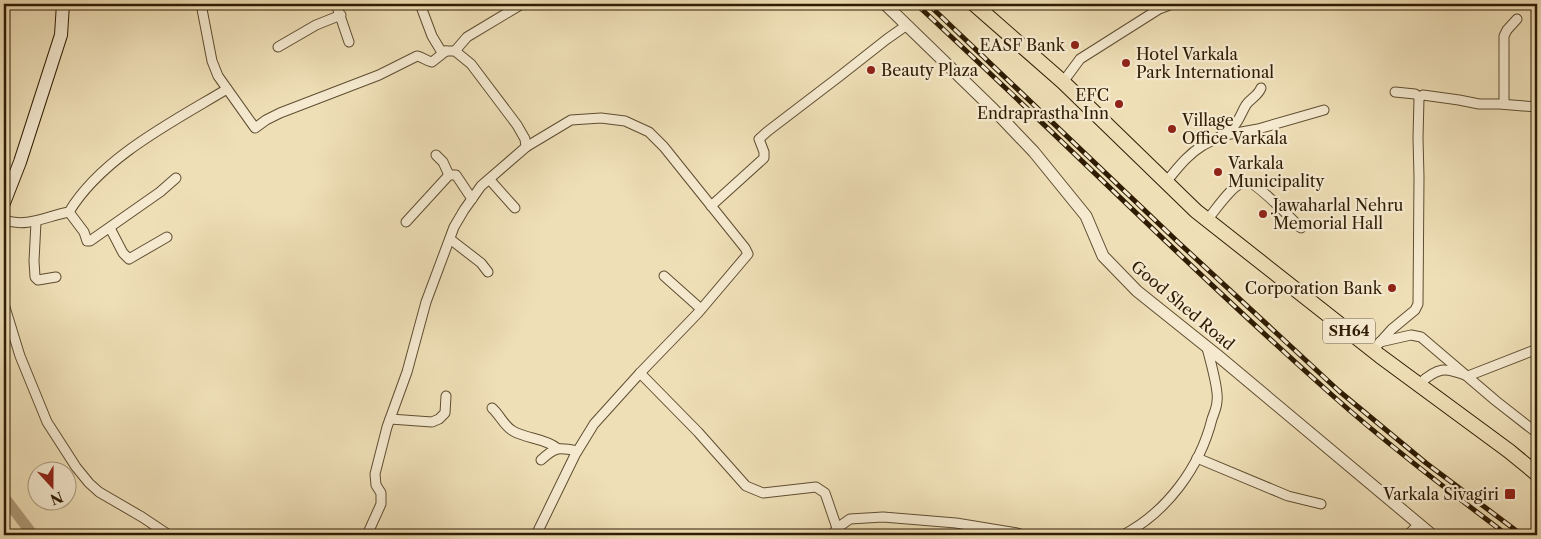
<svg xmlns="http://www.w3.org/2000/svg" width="1541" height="539" viewBox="0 0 1541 539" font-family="'Libre Caslon Text',serif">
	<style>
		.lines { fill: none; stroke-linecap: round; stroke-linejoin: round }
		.canal { stroke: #ae9d7a; stroke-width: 11 }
		.minor-casing { stroke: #5f4d30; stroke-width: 11 }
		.tertiary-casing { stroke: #5f4d30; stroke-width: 13 }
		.secondary-casing { stroke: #2f1c03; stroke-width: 14 }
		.primary-casing { stroke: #2f1c03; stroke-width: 16 }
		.minor { stroke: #f5ead0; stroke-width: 9 }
		.tertiary { stroke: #f5ead0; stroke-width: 11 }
		.secondary { stroke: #f5ead0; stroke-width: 12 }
		.primary { stroke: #efdfb7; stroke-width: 14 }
		.rail-casing { stroke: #2f1c03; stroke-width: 5 }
		.rail { stroke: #f5ead0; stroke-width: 3; stroke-dasharray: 9; stroke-linecap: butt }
		.poi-dot { fill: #8f2418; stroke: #f5ead0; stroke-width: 2 }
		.labels { text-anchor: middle; stroke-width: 4.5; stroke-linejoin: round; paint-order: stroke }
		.shield { fill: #f5ead0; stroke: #6a5a40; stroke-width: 1 }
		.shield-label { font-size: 15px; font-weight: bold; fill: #2f1c03 }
		.poi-label { font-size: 16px; fill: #2f1c03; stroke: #f5ead0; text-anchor: start }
		.street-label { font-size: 16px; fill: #2f1c03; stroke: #f5ead0 }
	</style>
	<rect width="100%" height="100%" fill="#efdfb7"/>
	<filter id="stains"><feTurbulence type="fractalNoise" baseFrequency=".004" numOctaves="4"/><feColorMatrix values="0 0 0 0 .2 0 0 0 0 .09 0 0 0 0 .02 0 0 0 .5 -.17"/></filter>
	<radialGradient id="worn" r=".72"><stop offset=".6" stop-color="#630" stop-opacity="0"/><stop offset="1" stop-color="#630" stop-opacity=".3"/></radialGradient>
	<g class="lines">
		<polyline class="canal" points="4,497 33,535"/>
		<defs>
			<g id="minor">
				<path d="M201,4L212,61L218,76L255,128L266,120L280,113L379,75L417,56C423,57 426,61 432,62L446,51"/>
				<polyline points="336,4 349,42"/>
				<polyline points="278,47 316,25 341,15"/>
				<polyline points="455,51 467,37 522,4"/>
				<polyline points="1063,82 1080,59 1159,9 1172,4"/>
				<polyline points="1395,92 1415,94 1420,97"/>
				<polyline points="1504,104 1504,36 1507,30 1517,19"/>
				<polyline points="1225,135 1258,129 1324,110"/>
				<polyline points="526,147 571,120 601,118 625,121 649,132 664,147 745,248 748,254 698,313 640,373 594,424 575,455 536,535"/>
				<polyline points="436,155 443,162 449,175"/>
				<polyline points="490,180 515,208"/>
				<path d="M1166,182C1177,169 1187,155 1202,146C1212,140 1223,137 1232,128C1239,122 1241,113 1246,105C1251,98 1258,96 1261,88"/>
				<polyline points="711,206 764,158 764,152 759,139 768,131 840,76 887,39 907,25"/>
				<polyline points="69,212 84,232 87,241 90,241 160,192 176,178"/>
				<path d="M4,220C27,228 47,216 69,212C102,157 174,121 227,89"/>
				<path d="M1207,220C1215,211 1233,183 1245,182C1255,180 1292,220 1301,228"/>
				<polyline points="36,222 34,261 35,277 38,280 56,277"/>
				<polyline points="406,222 449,175 456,175 472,199"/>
				<polyline points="110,228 123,253 129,259 167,237"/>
				<polyline points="450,239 481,263 488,272"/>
				<polyline points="664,276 701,309"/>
				<polyline points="4,304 20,356 47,422 76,467 89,483 99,492 142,517 169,535"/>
				<polyline points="1380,342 1411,335 1421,337 1496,401 1537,433"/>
				<polyline points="1373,350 1392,329 1415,310 1418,304 1419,177 1418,138 1419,98 1423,95 1459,100 1479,104 1499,104 1537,107"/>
				<polyline points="640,373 698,432 746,486 763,493 816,487 825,493 837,528"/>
				<path d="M1419,384C1438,367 1444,367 1468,376L1537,349"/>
				<path d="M492,408C500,415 504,426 513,431C527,439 544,438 557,448"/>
				<polyline points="390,419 432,422 439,419 445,413 446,396"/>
				<polyline points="1197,458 1288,496 1321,504"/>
				<path d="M541,460C555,447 559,447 577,451"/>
				<polyline points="367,535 381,504 381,493 376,485 375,474 387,427 407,372 426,302 454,227 464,210 481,186 526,147 525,139 517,125 471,64 455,51 441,51 432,36 420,4"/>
				<polyline points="832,535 837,528 850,519 883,517 956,523 1017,533 1023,535"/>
				<path d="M1123,535C1167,512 1200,467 1212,419C1214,413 1217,407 1217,401C1219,391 1210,359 1207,348"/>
				<polyline points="1408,535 1419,524"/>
			</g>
			<polyline id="tertiary" points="885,4 993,109 1034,152 1086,216 1103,256 1137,291 1217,355 1432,535"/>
			<polyline id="secondary" points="4,203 20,162 61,35 63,4"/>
			<polyline id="primary" points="974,4 1063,82 1196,211 1380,356 1509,451 1537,474"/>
		</defs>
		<use href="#minor" class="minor-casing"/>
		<use href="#tertiary" class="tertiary-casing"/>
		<use href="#secondary" class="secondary-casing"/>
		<use href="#primary" class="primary-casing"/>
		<use href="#minor" class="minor"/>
		<use href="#tertiary" class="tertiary"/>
		<use href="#secondary" class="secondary"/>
		<use href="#primary" class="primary"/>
		<defs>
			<g id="rail">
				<path d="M916,4C1056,133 1190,269 1332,395C1388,445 1448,490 1507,535"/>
				<polyline points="928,4 1179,243 1339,391 1426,463 1522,535"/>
			</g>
		</defs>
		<use href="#rail" class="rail-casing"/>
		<use href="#rail" class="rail"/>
	</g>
	<g class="poi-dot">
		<circle cx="1075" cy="45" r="5"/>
		<circle cx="1126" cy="63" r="5"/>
		<circle cx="871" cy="70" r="5"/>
		<circle cx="1119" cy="104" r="5"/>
		<circle cx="1172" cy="129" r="5"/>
		<circle cx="1218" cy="172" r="5"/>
		<circle cx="1263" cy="214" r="5"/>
		<circle cx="1392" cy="288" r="5"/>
		<rect x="1504" y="488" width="12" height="12" rx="2.5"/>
	</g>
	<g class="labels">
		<rect class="shield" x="1323" y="318.5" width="52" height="25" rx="4"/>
		<g class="shield-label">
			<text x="1349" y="336">SH64</text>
		</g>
		<g class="poi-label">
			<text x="1065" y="51" text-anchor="end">EASF Bank</text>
			<text x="1136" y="60">Hotel Varkala<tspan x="1136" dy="18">Park International</tspan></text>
			<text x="881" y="76">Beauty Plaza</text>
			<text x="1109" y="101" text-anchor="end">EFC<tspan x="1109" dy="18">Endraprastha Inn</tspan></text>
			<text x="1182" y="126">Village<tspan x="1182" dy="18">Office Varkala</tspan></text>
			<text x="1228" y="169">Varkala<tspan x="1228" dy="18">Municipality</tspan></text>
			<text x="1273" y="211">Jawaharlal Nehru<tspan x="1273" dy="18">Memorial Hall</tspan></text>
			<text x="1382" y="294" text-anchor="end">Corporation Bank</text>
			<text x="1499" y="500" text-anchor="end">Varkala Sivagiri</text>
		</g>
		<g class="street-label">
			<text transform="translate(1183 305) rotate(40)" y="6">Good Shed Road</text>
		</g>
	</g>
	<rect width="1541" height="539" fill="none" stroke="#efdfb7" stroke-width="20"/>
	<rect x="5" y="5" width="1531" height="529" fill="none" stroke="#2f1c03" stroke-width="2.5"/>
	<rect x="10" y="10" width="1521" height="519" fill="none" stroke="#2f1c03"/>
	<g transform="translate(52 486) rotate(159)"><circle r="24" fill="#f5ead0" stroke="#a6987e"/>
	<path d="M0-4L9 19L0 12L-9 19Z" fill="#8f2418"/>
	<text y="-8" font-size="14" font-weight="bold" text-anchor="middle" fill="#2f1c03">N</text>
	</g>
	<rect width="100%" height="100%" filter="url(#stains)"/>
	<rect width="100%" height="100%" fill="url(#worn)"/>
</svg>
